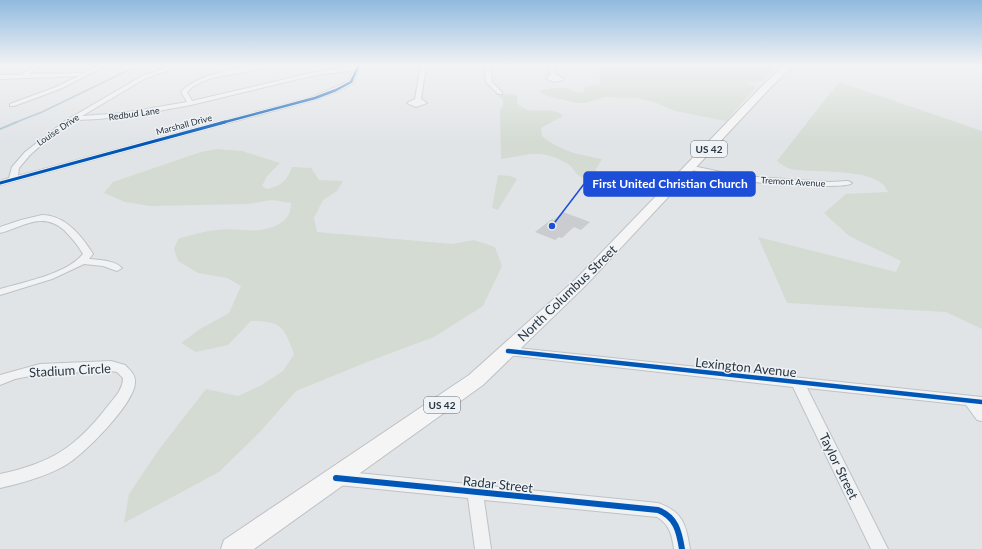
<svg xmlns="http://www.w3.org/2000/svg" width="982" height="549" viewBox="0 0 982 549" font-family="Lato,sans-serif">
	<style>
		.green { fill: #d3dbd2 }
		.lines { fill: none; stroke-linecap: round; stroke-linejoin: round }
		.stream-far1 { stroke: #afc4d2; stroke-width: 1.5 }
		.stream { stroke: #afc4d2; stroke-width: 2 }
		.building { fill: #cacccf }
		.minor-casing { stroke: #bfc2c5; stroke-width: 2 }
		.primary-casing { stroke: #bec1c4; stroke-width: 2 }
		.minor { fill: #f1f2f3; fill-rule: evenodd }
		.primary { fill: #f5f5f6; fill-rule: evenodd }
		.cycleway-far3-casing { stroke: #eff3f6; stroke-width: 4 }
		.cycleway-far2-casing { stroke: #eff3f6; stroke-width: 5 }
		.cycleway-far1-casing { stroke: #eff3f6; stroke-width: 7 }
		.cycleway-casing { stroke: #eff3f6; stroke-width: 8 }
		.cycleway-far3 { stroke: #0057b8; stroke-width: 2.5 }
		.cycleway-far2 { stroke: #0057b8; stroke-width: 3 }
		.cycleway-far1 { stroke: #0057b8; stroke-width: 4.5 }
		.cycleway { stroke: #0057b8; stroke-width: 6 }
		.labels { text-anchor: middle; stroke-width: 3; stroke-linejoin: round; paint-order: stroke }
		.far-street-label { font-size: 9px; fill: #283440; stroke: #eff3f6 }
		.shield { fill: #eff3f6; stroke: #646d77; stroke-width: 1 }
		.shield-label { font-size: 10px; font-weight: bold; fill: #283440 }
		.near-street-label { font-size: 13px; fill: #283440; stroke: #eff3f6 }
		.leader { fill: none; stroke: #1d4ed8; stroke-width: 1.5 }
		.callout-dot { fill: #1d4ed8; stroke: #eff3f6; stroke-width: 1.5 }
		.callout { fill: #1d4ed8; stroke: #1d4ed8; stroke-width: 1.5 }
		.callout-label { font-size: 12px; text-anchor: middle; font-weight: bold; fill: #fff }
	</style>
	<rect width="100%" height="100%" fill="#e1e4e7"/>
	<g class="green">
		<path d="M593,65H777L763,81L744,83L756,87L726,121L676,111L654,102L636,98L604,97L586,103H577L547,96L539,91C546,89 557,87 565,88C572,89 576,93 583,93L585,87L600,84V76Z"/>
		<path d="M839,82L982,131V329L946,312L787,303L758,237L896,272L901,261L849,236L824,213L846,194L888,192C879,166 814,174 791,169C786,168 781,164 777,161Z"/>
		<path d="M506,94L517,95V103C519,105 522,108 525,109C537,114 553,106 563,116L541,128L542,136C559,151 580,155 602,159L596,169L595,175L587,179C584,178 580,177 578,175C574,172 573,167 568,164C542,148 528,155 501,159L500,110L503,105V100L498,96Z"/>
		<path d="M217,149L242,151L280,163L267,176L262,186L267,189C281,186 287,181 292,167L311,168L319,180L343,181L337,191L323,200L314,218L317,232L452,244L474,240L495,247L502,266L483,306L434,337L367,362L296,391L260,432L219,472L124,523L129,494L160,448L206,389L238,396L260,386L283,371L294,354C284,327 282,321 251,321L228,345L196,352L181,343L200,329L229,313L241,286L227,278L198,273L178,261L174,249L178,239C191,235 204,231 217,230C238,227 253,235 275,226C286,221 291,215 291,203L272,200L248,204L150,206L125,202L104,193L113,182L201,152Z"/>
		<polygon points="498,175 510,176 517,179 498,210 492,208"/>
	</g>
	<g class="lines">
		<polyline class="stream-far1" points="14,123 42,112 131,69 145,65"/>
		<polyline class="stream" points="0,129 17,122"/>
	</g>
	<polygon class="building" points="563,212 590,222 581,230 574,227 562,238 559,237 555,240 535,232 552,219 554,220"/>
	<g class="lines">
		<defs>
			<g id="minor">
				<polygon points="36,65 42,65 29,74 85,73 100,65 107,65 60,89 14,106 10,106 10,104 56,87 79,76 0,79 0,75 21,75"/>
				<path d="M174,65H184L146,78L82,116L123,113L187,102L181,92C196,74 246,65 268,65C244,77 207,71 187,92L192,101L311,73L361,65L353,83L338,91L317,99L0,185V181L9,178L12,167L25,152L65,121L142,76ZM354,70L349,81L313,97L18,176L19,168L30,155L48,139L76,120L99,119L147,113L191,105L311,76Z"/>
				<polygon points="421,65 426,65 421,99 427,103 416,107 407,103 415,99"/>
				<polygon points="484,65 490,65 492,82 502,92 502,94 498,94 486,82"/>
				<polygon points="548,65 553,65 556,75 563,78 563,80 554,82 547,79 547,77 551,75"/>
				<path d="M688,165L740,176L830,182L848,181L852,183C845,190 754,183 739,180C722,177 705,173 688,169Z"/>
				<path d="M42,215C65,215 82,236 93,254L89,259C100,260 114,260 122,268L117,271L103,266L84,264L52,279L0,295V289C24,282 67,274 83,254C78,245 71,237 64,230C42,211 23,227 0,233V227L21,220Z"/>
				<polygon points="508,347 982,397 982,421 977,420 966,405 807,388 888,549 871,549 793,387 508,355 504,354 502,351 504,348"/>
				<path d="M111,361L125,365C130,370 136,375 135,383C134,404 83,456 64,466C44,477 22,483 0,488V474C51,463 75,448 107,407C114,398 123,390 123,378L117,372L111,371L40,374L15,379L0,385V375L40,364Z"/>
				<path d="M338,471L658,503C683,512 686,524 690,549H674C672,535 670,525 657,517L484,500L491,549H475L468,498L338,485L333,483L331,478L333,473Z"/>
			</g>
			<polygon id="primary" points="785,65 794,65 771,87 586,285 483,385 254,549 221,549 224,540 469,375 576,279 765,83"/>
		</defs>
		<use href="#minor" class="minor-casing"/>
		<use href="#primary" class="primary-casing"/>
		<use href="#minor" class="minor"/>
		<use href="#primary" class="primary"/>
		<defs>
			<polyline id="cycleway-far3" points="221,123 315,98 336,90 351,82 359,65"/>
			<polyline id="cycleway-far2" points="0,183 225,122"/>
			<polyline id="cycleway-far1" points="508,351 982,402"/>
			<path id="cycleway" d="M336,478L658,510C676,517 679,531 682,549"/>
		</defs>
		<use href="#cycleway-far3" class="cycleway-far3-casing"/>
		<use href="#cycleway-far2" class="cycleway-far2-casing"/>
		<use href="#cycleway-far1" class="cycleway-far1-casing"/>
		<use href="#cycleway" class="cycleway-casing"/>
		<use href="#cycleway-far3" class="cycleway-far3"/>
		<use href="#cycleway-far2" class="cycleway-far2"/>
		<use href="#cycleway-far1" class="cycleway-far1"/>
		<use href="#cycleway" class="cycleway"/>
	</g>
	<linearGradient id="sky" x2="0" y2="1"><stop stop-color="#91badf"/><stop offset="0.46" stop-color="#f2f3f4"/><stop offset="1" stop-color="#f2f3f4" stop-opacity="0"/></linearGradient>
	<rect width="982" height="142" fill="url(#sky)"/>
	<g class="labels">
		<g class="far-street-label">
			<text transform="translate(134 114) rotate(-8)" y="3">Redbud Lane</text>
			<text transform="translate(184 125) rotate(-15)" y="3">Marshall Drive</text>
			<text transform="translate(58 130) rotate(-34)" y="3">Louise Drive</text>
			<text transform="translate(793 182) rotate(3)" y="3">Tremont Avenue</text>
		</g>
		<g class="shield">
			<rect x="691" y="141" width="36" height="16" rx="3"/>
			<rect x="424" y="397" width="36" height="16" rx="3"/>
		</g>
		<g class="shield-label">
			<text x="709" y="153">US 42</text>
			<text x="442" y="409">US 42</text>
		</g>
		<g class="near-street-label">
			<text transform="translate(567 293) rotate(-44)" y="5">North Columbus Street</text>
			<text transform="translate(746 367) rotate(6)" y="5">Lexington Avenue</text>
			<text transform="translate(70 370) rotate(-3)" y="5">Stadium Circle</text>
			<text transform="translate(839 466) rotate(64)" y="5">Taylor Street</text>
			<text transform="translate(498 484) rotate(6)" y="5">Radar Street</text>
		</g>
	</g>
	<path class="leader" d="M552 226L584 184"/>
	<circle class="callout-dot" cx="552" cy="226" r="4"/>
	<rect class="callout" x="584" y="172" width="171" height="24" rx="4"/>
	<g class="callout-label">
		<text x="670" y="188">First United Christian Church</text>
	</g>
</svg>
